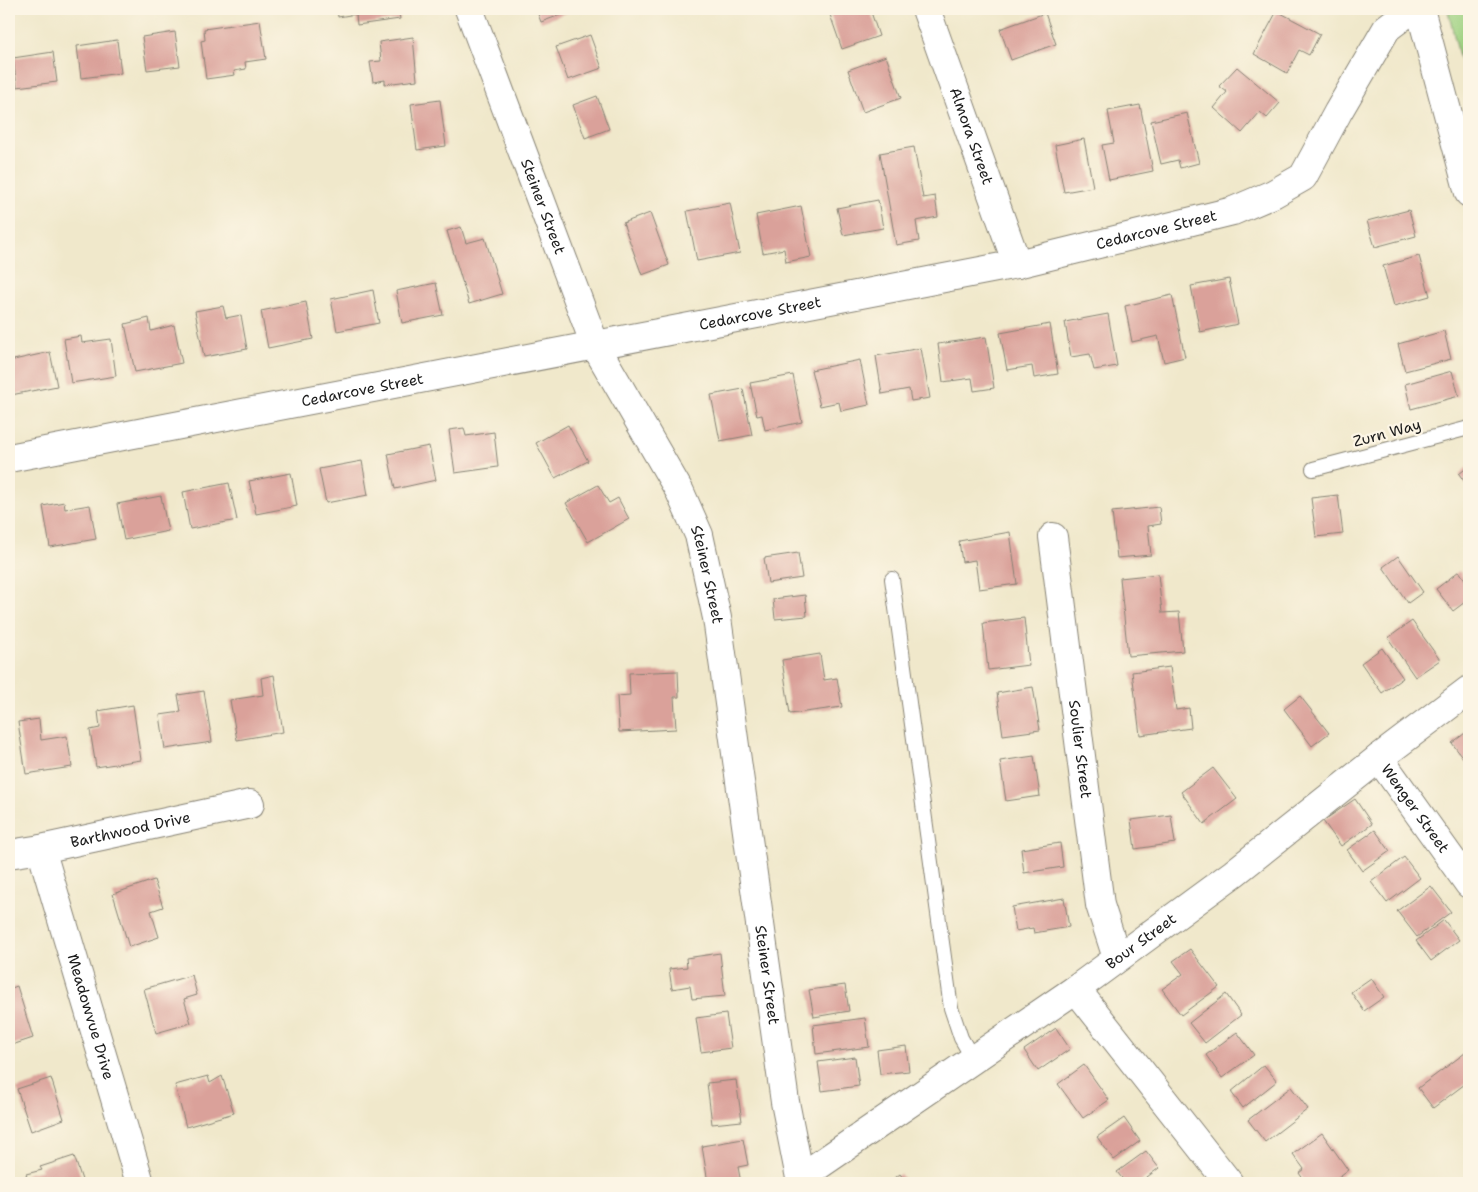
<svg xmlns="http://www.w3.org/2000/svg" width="1478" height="1192" viewBox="0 0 1478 1192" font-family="'Shantell Sans',sans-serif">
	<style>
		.green { fill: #9fd282; stroke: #5e774f }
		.building { fill: #daa19a }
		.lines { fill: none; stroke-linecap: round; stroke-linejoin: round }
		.service-casing { stroke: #868274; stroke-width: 16 }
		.minor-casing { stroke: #868274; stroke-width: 30 }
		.path { stroke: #868274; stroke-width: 3; stroke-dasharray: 1 4; stroke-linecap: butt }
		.service { stroke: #fff; stroke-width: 14 }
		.minor { stroke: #fff; stroke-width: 28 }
		.labels { text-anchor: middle; stroke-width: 4.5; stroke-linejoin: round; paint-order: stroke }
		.street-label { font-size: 15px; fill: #1c1c1c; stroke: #fcf5e5 }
	</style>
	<rect width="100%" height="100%" fill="#fcf5e5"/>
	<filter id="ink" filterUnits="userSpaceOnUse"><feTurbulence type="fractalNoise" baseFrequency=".02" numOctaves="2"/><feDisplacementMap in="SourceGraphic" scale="10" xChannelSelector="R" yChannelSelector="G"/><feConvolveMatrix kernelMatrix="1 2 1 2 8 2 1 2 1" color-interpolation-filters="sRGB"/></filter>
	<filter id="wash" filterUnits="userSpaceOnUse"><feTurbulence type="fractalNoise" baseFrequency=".0096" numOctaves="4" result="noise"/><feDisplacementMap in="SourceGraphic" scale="20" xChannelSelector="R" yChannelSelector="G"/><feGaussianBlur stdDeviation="1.12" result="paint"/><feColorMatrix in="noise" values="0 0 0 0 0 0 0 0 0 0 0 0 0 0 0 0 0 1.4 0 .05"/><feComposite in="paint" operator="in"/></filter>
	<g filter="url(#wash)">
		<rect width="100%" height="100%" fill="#f0e8cb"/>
		<polygon class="green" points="1447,9 1469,9 1469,97 1448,11"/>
		<g id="blocks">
			<g class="building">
				<polygon points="337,9 398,9 400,19 357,25 356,14 338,17"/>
				<polygon points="536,9 577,9 541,22"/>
				<polygon points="828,9 870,9 879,36 842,49"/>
				<polygon points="1277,11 1320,34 1309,55 1299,50 1287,73 1254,54"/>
				<polygon points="1045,13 1056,44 1011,60 1000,29"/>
				<polygon points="260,21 266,59 245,62 246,69 234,71 235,75 206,79 201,41 205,40 204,29"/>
				<polygon points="175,32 180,66 147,70 142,37"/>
				<polygon points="590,35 602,68 568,80 556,47"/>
				<polygon points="413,37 417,80 385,84 385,80 373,82 370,62 381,61 379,42"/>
				<polygon points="117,40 121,73 81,78 77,46"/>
				<polygon points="53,52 57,82 17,87 13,58"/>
				<polygon points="886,56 901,98 863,112 848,70"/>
				<polygon points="1237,67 1280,103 1267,118 1260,112 1242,133 1214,108 1227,92 1219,86"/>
				<polygon points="597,96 609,129 585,138 573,105"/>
				<polygon points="440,100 446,146 417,150 411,104"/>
				<polygon points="1140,105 1153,171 1109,180 1102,145 1114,143 1108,111"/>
				<polygon points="1187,113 1199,163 1180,168 1178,160 1161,164 1151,121"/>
				<polygon points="1084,139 1093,187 1064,192 1055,145"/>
				<polygon points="914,147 923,198 935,196 938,217 916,221 919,241 896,245 880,153"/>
				<polygon points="878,200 883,228 843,235 837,208"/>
				<polygon points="730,203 740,253 697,261 687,211"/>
				<polygon points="801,206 811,257 786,262 784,249 763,253 756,215"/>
				<polygon points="1409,210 1416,236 1375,247 1367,221"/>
				<polygon points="650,213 669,265 642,275 623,223"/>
				<polygon points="461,227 466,243 485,238 502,294 469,304 447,231"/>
				<polygon points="1419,256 1430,296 1394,306 1383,266"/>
				<polygon points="1229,279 1238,324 1200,332 1191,286"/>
				<polygon points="436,283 443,315 402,323 396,291"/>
				<polygon points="373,290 379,323 337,331 331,299"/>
				<polygon points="1172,295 1185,357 1164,362 1158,336 1132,342 1125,306"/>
				<polygon points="306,302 313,339 268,348 261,311"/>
				<polygon points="223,306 226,318 241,315 247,349 204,357 195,311"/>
				<polygon points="1108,314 1117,366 1094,370 1090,354 1071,357 1065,322"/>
				<polygon points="149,318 151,331 174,325 182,363 135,372 125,324"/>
				<polygon points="1050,324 1058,374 1034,378 1032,366 1007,370 1000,333"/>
				<polygon points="1444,331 1451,359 1405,371 1398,344"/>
				<polygon points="81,336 82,343 111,339 116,376 71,383 64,339"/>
				<polygon points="986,337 994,388 974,391 972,378 943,382 938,344"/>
				<polygon points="921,348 930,398 911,401 909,389 882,394 876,356"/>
				<polygon points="50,352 57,386 11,395 9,382 9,361"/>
				<polygon points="860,360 869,405 841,411 839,402 820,406 811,370"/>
				<polygon points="1452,371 1459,396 1411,409 1405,384"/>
				<polygon points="793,375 802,422 765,430 762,415 757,416 750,383"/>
				<polygon points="743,389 752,435 720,441 711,395"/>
				<polygon points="568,425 588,461 555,478 536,443"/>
				<polygon points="464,428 466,436 494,432 498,467 455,473 449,430"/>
				<polygon points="429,446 436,480 395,489 388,454"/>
				<polygon points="362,461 368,495 326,503 319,469"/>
				<polygon points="1469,466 1469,488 1459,474"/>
				<polygon points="291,473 297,506 256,514 249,481"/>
				<polygon points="229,483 237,520 190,529 183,492"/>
				<polygon points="598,485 609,503 618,498 629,519 588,542 566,503"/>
				<polygon points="1338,495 1343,534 1316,537 1311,498"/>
				<polygon points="161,496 168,531 124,540 117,504"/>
				<polygon points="64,502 65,509 90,505 96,539 50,547 43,506"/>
				<polygon points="1159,507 1161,524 1148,526 1151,555 1117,558 1112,512"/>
				<polygon points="1010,532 1017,584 979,589 975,560 962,562 959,541"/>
				<polygon points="798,553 802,578 768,583 764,558"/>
				<polygon points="1398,556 1423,592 1408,603 1383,567"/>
				<polygon points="1459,571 1469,585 1469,599 1453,611 1436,589"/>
				<polygon points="1158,574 1162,613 1179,612 1183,651 1128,656 1120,578"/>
				<polygon points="805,595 807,616 775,619 773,599"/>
				<polygon points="1024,618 1029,665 988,670 983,623"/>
				<polygon points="1412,621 1440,660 1415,677 1388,638"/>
				<polygon points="1382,648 1403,678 1382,693 1361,663"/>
				<polygon points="820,654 824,680 837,678 842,707 790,714 782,660"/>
				<polygon points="1170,667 1176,710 1189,708 1191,728 1140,735 1132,672"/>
				<polygon points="678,671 679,697 674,697 676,729 619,732 617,696 630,695 629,673"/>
				<polygon points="274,675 283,732 237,740 230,700 263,695 261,678"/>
				<polygon points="1033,687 1040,730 1003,735 997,693"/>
				<polygon points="204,691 212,742 165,749 160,715 181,712 178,695"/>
				<polygon points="1300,696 1329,733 1312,746 1284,709"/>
				<polygon points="133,705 141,760 96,767 90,730 100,728 98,711"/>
				<polygon points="39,719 41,740 67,736 72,767 26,774 18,722"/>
				<polygon points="1469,730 1469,766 1452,743"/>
				<polygon points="1034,756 1040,796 1006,801 1000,761"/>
				<polygon points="1213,768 1237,799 1204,824 1181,792"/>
				<polygon points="1355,799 1372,824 1341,846 1323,821"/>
				<polygon points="1171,815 1175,843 1135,849 1131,820"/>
				<polygon points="1375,830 1390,851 1362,871 1347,850"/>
				<polygon points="1060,843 1063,867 1024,873 1021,849"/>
				<polygon points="1404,857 1420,878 1387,903 1371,882"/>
				<polygon points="154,880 163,907 151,911 159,937 129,947 113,894"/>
				<polygon points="1431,886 1451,912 1417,937 1397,911"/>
				<polygon points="1064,898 1069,927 1034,933 1033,928 1016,931 1012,907"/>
				<polygon points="1444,920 1459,940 1431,961 1416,941"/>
				<polygon points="1190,949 1219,987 1181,1015 1162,989 1183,974 1173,961"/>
				<polygon points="720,953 725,996 692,999 690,986 672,989 669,969 687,967 686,958"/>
				<polygon points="192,975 197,995 184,999 191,1023 156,1033 144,989"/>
				<polygon points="1371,978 1384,997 1364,1011 1351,992"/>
				<polygon points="845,985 849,1011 814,1017 809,990"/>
				<polygon points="17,986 33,1038 9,1046 9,989"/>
				<polygon points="1226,994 1241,1015 1205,1043 1189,1023"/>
				<polygon points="726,1014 731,1048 701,1052 696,1018"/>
				<polygon points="865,1018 869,1047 816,1054 813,1025"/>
				<polygon points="1056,1028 1070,1049 1038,1071 1024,1050"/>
				<polygon points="1237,1032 1254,1055 1222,1078 1206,1055"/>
				<polygon points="906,1046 909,1071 880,1074 877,1050"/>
				<polygon points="1469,1050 1469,1081 1433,1108 1418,1088"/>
				<polygon points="855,1057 859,1086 822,1091 818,1062"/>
				<polygon points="1084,1065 1109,1100 1083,1118 1058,1084"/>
				<polygon points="1264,1065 1277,1081 1243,1108 1231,1092"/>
				<polygon points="208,1076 210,1083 222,1076 234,1113 186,1127 175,1085"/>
				<polygon points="51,1078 64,1119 31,1131 17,1089"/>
				<polygon points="736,1080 742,1121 712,1124 707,1083"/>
				<polygon points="1291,1087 1308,1109 1265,1142 1248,1120"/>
				<polygon points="1124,1118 1140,1141 1114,1160 1097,1137"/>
				<polygon points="1322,1133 1348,1170 1330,1183 1306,1183 1299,1173 1304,1169 1293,1154"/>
				<polygon points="743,1139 748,1165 738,1167 741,1183 708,1183 702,1146"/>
				<polygon points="1146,1151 1159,1168 1139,1183 1126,1183 1117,1172"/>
				<polygon points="74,1156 83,1183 29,1183 26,1174 42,1170 40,1167"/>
				<polygon points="900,1174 907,1183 888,1183"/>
			</g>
		</g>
	</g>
	<g filter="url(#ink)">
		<use href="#blocks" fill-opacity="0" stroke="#868274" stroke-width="1"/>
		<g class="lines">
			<defs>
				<g id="service">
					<polyline points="1313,469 1469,428"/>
					<polyline points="892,579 951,1008 961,1038 973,1059"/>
				</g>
				<g id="minor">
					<path id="s1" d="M469,9L595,345L680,492L699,535L717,618L785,1102L800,1178L804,1183"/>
					<path id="s2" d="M926,9L1017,264"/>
					<polyline points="1420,9 1469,193"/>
					<path id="s3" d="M9,458L1017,264L1233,211L1273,194L1303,177L1338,112L1387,28L1412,9"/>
					<path id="s4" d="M1053,537L1100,905L1117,958"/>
					<path id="s5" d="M1379,758L1469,884"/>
					<path id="s6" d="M41,849L140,1183"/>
					<path id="s7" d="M9,854L41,849L250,804"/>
					<polyline points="1076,989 1229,1183"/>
					<path id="s8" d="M800,1178L1076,989L1234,873L1379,758L1469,690"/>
				</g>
			</defs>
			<use href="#service" class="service-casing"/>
			<use href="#minor" class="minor-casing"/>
			<polyline class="path" points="1448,11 1469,11"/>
			<use href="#service" class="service"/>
			<use href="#minor" class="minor"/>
		</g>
	</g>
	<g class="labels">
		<g class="street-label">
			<text dy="5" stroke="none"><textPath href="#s2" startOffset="135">Almora Street</textPath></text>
			<text dy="5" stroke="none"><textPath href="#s1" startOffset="211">Steiner Street</textPath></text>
			<text dy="5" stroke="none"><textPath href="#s3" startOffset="1170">Cedarcove Street</textPath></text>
			<text dy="5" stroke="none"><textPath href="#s3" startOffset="765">Cedarcove Street</textPath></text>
			<text dy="5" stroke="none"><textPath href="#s3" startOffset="360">Cedarcove Street</textPath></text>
			<text transform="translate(1387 433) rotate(-15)" y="5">Zurn Way</text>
			<text dy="5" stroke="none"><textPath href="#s1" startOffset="616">Steiner Street</textPath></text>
			<text dy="5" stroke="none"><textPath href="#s4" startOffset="214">Soulier Street</textPath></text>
			<text dy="5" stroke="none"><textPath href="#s5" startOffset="62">Wenger Street</textPath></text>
			<text dy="5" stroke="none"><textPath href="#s7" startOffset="124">Barthwood Drive</textPath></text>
			<text dy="5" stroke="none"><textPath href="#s8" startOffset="415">Bour Street</textPath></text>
			<text dy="5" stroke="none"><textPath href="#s1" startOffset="1021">Steiner Street</textPath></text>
			<text dy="5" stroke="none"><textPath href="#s6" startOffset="175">Meadowvue Drive</textPath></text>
		</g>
	</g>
	<rect width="1478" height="1192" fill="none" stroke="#fcf5e5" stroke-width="30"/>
</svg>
